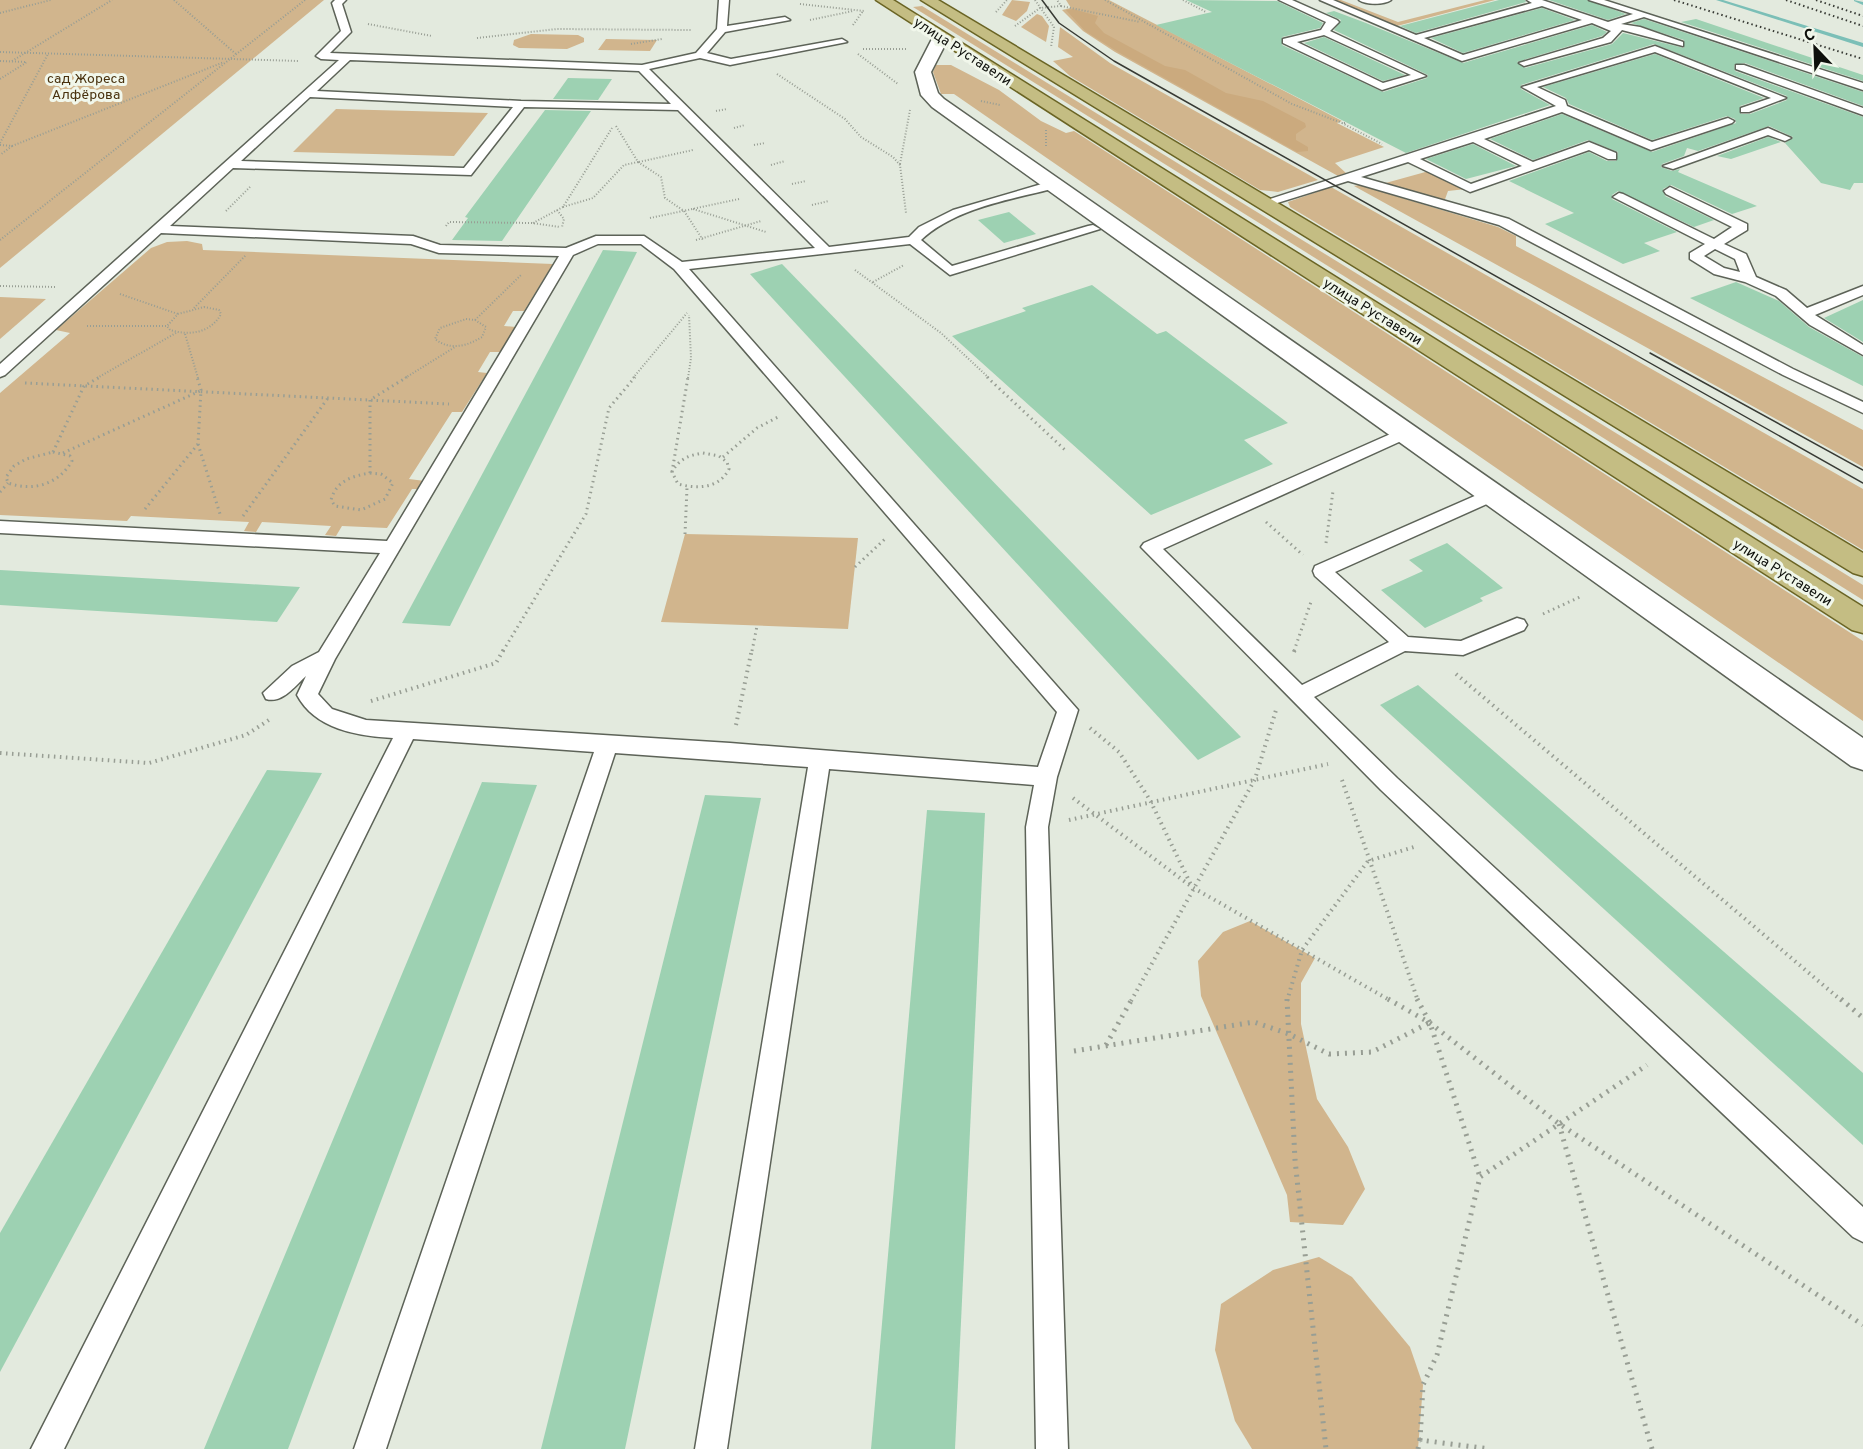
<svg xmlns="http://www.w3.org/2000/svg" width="1863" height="1449" viewBox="0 0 1863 1449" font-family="Overpass,sans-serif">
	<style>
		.green { fill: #d1b58d }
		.forest { fill: #cbaa7e }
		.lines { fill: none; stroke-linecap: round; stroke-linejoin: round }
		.stream { fill: #7bbfb7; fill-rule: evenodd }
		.building { fill: #9dd1b2 }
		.service-casing { stroke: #5d6358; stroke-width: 3 }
		.minor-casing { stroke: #5d6358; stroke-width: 3 }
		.primary-casing { stroke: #6a6424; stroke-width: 3 }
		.path-far3 { stroke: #989e94; stroke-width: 2; stroke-dasharray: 1 2; stroke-linecap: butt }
		.path-far2 { stroke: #989e94; stroke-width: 3; stroke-dasharray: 1.5 4; stroke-linecap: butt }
		.path-far1 { stroke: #989e94; stroke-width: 4; stroke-dasharray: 1.5 4.5; stroke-linecap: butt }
		.path { stroke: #989e94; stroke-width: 5; stroke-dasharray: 2 6; stroke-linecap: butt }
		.service { fill: #fff; fill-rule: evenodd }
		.minor { fill: #fff; fill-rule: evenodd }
		.primary { fill: #c4bd83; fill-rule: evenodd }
		.tram { stroke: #373a34; stroke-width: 1.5 }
		.rail { stroke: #373a34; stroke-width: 2; stroke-dasharray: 1.5 3; stroke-linecap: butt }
		.labels { text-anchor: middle; stroke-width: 6; stroke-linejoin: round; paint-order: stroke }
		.far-street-label { font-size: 14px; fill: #0e100c; stroke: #f1f7eb }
		.far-park-label { font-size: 14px; fill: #49320e; stroke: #f1f7eb }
	</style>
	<rect width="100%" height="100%" fill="#e3eade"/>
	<g class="green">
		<polygon points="0,0 324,0 0,268"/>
		<polygon points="1012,0 1030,2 1027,11 1016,21 1002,15"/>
		<polygon points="1066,0 1109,0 1342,121 1337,123 1384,147 1335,163 1346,173 1338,176 1115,52 1083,31 1062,10 1071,8"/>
		<polygon points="1335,0 1341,0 1398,22 1485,0 1495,0 1397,26"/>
		<polygon points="922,6 1863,585 1863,600 913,7"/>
		<polygon points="1037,14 1042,16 1049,26 1046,42 1021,27"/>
		<polygon points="1060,27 1110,63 1318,180 1278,192 1260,190 1070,76 1053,61 1073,57 1058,47"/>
		<polygon points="531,34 578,35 584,38 584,42 567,49 519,48 513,45 514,40"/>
		<polygon points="606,39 657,40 650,51 598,50"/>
		<polygon points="936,65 951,65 999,90 1041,121 1066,133 1074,131 1863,641 1863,721 954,94 941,94 933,72"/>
		<polygon points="336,109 488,113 454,156 293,152"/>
		<polygon points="1429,171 1466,189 1448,191 1444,202 1382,184"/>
		<polygon points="1359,185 1498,227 1516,236 1516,246 1863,430 1863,467 1354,186"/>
		<polygon points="1331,187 1863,489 1863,550 1290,207 1288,202"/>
		<polygon points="187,241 202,244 203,250 553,264 524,311 513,311 504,326 516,327 500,352 490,352 478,372 487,373 462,412 452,412 409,479 425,481 421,489 412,489 387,528 342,526 336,536 325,535 331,526 262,522 256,532 244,531 249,522 131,516 127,521 0,515 0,393 70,333 56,330 151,248 167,242"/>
		<polygon points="0,297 46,299 0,339"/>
		<polygon points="685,534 858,538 848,629 661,622"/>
		<polygon points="1250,921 1315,958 1301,983 1301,1024 1317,1099 1348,1147 1365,1189 1343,1225 1290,1222 1287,1195 1201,996 1198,961 1223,932"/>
		<polygon points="1319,1257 1352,1277 1410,1347 1423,1385 1418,1449 1252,1449 1235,1421 1215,1350 1221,1304 1273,1270"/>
	</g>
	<polygon class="forest" points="1073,9 1098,16 1095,23 1104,33 1165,66 1185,70 1226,93 1263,101 1305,123 1306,127 1296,134 1296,140 1308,147 1308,151 1297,152 1118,52 1085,31 1066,10"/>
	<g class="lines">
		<g class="stream">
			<polygon points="1716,0 1723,0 1863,43 1863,47"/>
			<polygon points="1854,0 1863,2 1863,5 1854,1"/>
		</g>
	</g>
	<g class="building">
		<polygon points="1186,0 1277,1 1323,23 1320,28 1282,37 1282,45 1383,92 1427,78 1428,75 1334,30 1341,20 1326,13 1334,11 1366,23 1463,63 1592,25 1607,32 1602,36 1517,62 1525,68 1612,44 1623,33 1684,48 1684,40 1631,23 1644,19 1863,92 1863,106 1745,63 1734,65 1735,71 1863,117 1863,183 1854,183 1850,190 1821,183 1785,143 1793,137 1769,126 1698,151 1687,148 1684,156 1662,164 1661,167 1672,171 1680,169 1678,172 1757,206 1732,214 1671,185 1663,189 1665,196 1714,220 1694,227 1618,191 1612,195 1612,199 1677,232 1644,243 1660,251 1623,264 1545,224 1574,213 1509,181 1589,152 1607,161 1616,161 1618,152 1588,140 1533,160 1490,139 1562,114 1652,152 1736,123 1735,119 1727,116 1652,140 1569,104 1566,98 1543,87 1655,54 1764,98 1740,106 1741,114 1750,114 1787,100 1787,96 1654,44 1521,85 1521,89 1550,105 1406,153 1156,25 1212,12"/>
		<polygon points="1499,0 1525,0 1526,2 1416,33 1400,26"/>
		<polygon points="1549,0 1587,0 1626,14 1608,20"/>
		<polygon points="1542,8 1575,20 1463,53 1431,38"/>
		<polygon points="1696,19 1863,75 1863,81 1681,22"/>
		<polygon points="1324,37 1405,75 1383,81 1304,43"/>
		<polygon points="568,78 612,79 598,100 553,99"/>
		<polygon points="545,110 591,111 502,241 452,240 468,218 465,217"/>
		<polygon points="1768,137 1781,142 1731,159 1717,156"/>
		<polygon points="1473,144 1516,166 1466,179 1426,159"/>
		<polygon points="1009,212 1036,234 1004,243 978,220"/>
		<polygon points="603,250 637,252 450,626 402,623"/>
		<polygon points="782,264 980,468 1241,737 1198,760 750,274"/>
		<polygon points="1736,282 1779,301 1809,327 1863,357 1863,386 1690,298"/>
		<polygon points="1092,285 1157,334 1166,331 1288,423 1244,440 1273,464 1151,515 952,336 1026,311 1022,308"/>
		<polygon points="1863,300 1863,342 1824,318"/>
		<polygon points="1447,543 1503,588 1480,598 1483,601 1425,628 1381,590 1423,571 1409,560"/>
		<polygon points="0,570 248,584 300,587 277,622 0,605"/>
		<polygon points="1418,685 1863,1073 1863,1145 1380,705"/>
		<polygon points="267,770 322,773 0,1372 0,1233"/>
		<polygon points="482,782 537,785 288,1449 204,1449"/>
		<polygon points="705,795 761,798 625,1449 541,1449"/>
		<polygon points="927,810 985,813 955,1449 871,1449"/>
	</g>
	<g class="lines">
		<defs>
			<g id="service">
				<path d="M335,0H346L342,4L351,32L330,53L642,65L696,53L717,29L719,0H729L727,26L785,17L790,20L725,32L707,53L731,59L842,39L847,42L730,65L700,58L649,69L829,247L909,237L919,227L953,210L1052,181L1058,185L1056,188C1012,199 955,208 921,240L952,266L1088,226L1093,225L1100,229L950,275L910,244L689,269L1078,710L1057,777L1048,827L1068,1449H1036L1026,827L1034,785L829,769L727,1449H695L808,767L615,753L386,1449H354L594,752L413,739L64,1449H31L393,738C357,736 315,729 297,695L306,676C295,686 282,704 266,699L263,693L292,666L319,652L380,553L0,533V521L387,541L559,256L439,253L411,244L161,233L5,375L0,377V364L339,60L321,59L316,56L341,31L332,3ZM350,60L639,71L671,104L521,101L317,91ZM310,97L513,107L464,168L241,161ZM524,107L678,110L815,248L682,262L644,236H596L566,248L440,245L413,236L170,226L233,168L471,175ZM598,244H641L674,269L1057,712L1038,767L730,743L366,720L332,709L318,694L335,659L573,255Z"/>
				<path d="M1279,0H1292L1337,20L1339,22L1330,31L1426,76L1382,90L1283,43V39L1321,30L1326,22ZM1324,35L1411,75L1383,83L1297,42Z"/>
				<path d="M1320,0H1333L1416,35L1532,3L1527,0H1542L1608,22L1633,14L1589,0H1604L1863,83V90L1644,17L1621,24L1640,27L1683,42V46L1622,30L1611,42L1524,66L1519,63L1603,38L1611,31L1592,23L1462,61ZM1542,6L1582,20L1463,55L1424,38Z"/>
				<path d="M1359,0H1391C1384,5 1366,5 1359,0Z"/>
				<path d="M1655,46L1786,98L1749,112H1741V108L1771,98L1655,52L1537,87L1565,100L1567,106L1652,142L1728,118L1734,121L1732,123L1651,150L1562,112L1484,139L1533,162L1589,142L1616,153V159H1608L1589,150L1470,192L1408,162L1361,177L1509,219L1793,369L1863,402V413L1783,375L1499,225L1348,181L1264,207L1258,203L1556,106L1522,87ZM1473,142L1522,166L1471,184L1420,159Z"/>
				<polygon points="1736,65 1744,65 1863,108 1863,115 1736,69"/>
				<polygon points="1768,128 1791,138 1785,141 1768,135 1673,169 1663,166"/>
				<path d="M1670,187L1747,224V230L1724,244L1746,254L1756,277L1786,290L1807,308L1863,286V295L1815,315L1863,345V355L1810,325L1776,296L1745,282L1714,274L1690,259V253L1705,244L1613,197L1619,193L1623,194L1714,239L1732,227L1666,194L1664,191ZM1715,249L1735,259L1740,272L1724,268L1704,256Z"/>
				<polygon points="1404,428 1410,429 1412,433 1410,437 1163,549 1302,685 1389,642 1315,576 1313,571 1315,566 1486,491 1498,491 1501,495 1498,499 1335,572 1408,637 1461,641 1517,618 1524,620 1527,625 1524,630 1463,655 1405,651 1314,697 1397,778 1863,1207 1863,1242 1853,1237 1381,790 1141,547 1144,543"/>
			</g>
			<polygon id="minor" points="941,32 949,37 931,72 938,93 944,99 1863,738 1863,770 1851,766 932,107 921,95 915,72 933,37"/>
			<g id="primary">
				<polygon points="876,0 893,0 1863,607 1863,633 1852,630"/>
				<polygon points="921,0 938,0 1863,553 1863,576 1853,573"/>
			</g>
		</defs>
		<use href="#service" class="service-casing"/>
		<use href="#minor" class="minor-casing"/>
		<use href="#primary" class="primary-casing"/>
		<g class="path-far3">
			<polyline points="174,0 236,54"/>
			<polyline points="1035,0 1054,27 1051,47"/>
			<polyline points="1105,0 1292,104 1342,123"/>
			<polyline points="1183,0 1206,12"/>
			<polyline points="800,4 864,11"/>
			<polyline points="1061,6 1140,22"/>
			<polyline points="996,12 1007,0"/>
			<polyline points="0,13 51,0"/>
			<polyline points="810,20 853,11"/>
			<polyline points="368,24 432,36"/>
			<polyline points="853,25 863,11"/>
			<polyline points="1015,26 1040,8 1061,6 1057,0"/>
			<polyline points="477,38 557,29 691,30"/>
			<polyline points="631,44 662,39"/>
			<polyline points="863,49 906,49"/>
			<polyline points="0,52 299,61"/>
			<polyline points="858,54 898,84"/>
			<polyline points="0,61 26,62"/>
			<polyline points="12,61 112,0"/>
			<polyline points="777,74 845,119 861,137 893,157 900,165 906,213"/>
			<polyline points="0,79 27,62"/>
			<polyline points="981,101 1000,105"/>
			<polyline points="716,111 727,109"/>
			<polyline points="1345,123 1342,123 1382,144"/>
			<polyline points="734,128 745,125"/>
			<polyline points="1046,130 1046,146"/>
			<polyline points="0,143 48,54"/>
			<polyline points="0,145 12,146 0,155"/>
			<polyline points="754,145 765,143"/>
			<polyline points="12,146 224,62"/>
			<polyline points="638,162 661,177 665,198 684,211 703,240"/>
			<polyline points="639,162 693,150"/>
			<polyline points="900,164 910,110"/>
			<polyline points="771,165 785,161"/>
			<polyline points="792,184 806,181"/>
			<polyline points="812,205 829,201"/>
			<polyline points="563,207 593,198 624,165 638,162 616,126"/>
			<polyline points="693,209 766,232"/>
			<polyline points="557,210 564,219 562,227"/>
			<polyline points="226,211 251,186"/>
			<polyline points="650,218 739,199"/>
			<polyline points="533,223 563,207 612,128"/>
			<polyline points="446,226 449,222 532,223 560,227"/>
			<polyline points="0,240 305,0"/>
			<polyline points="696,240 761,221"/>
			<polyline points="855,270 941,333 989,378"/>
			<polyline points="873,282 904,265"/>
			<polyline points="0,286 56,287"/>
			<polyline points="120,294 178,314"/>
			<path d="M204,307L219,310L221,314C211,333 189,336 170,330L167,326L178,314Z"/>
			<polyline points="194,308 246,255"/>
			<path d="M466,319L475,320L486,327L482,337C467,346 450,351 435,339L440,328Z"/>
			<polyline points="475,320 522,274"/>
			<polyline points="87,326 167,326"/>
			<polyline points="185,334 198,378"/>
			<polyline points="97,378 176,333"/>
			<polyline points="405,378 455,347"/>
			<polyline points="633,378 687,313"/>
			<polyline points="688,378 691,358 689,315"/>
		</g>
		<g class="path-far2">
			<polyline points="987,377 1066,451"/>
			<polyline points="25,383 449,404"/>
			<polyline points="198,444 220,514"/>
			<polyline points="53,452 84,386 100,377"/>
			<path d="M53,452L70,456L72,461C59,484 33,492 8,483L6,477L14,466L26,459Z"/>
			<polyline points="63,453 200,391"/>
			<path d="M703,453L719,456L727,462L729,469C719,489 697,489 678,484L672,472C679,459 689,455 703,453Z"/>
			<polyline points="723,457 757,428 780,416"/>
			<polyline points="672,472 688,377"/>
			<polyline points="370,473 370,400 407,377"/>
			<path d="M370,473L381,474L393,483L385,499L361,510L335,506L331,500C336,481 352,476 370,473Z"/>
			<polyline points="0,492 8,483"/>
			<polyline points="145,509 198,444 201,390 197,377"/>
			<polyline points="243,516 328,398"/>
			<polyline points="1266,522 1303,555"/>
			<polyline points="685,534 687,488"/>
			<polyline points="1326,543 1333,491"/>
			<polyline points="855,567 885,539"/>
			<polyline points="1543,614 1582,596"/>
			<polyline points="503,651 586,514 609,408 635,377"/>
			<polyline points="752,651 757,626"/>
			<polyline points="1294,651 1312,599"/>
		</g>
		<g class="path-far1">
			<polyline points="1294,652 1295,649"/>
			<polyline points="1456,674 1842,1001"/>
			<polyline points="371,701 496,663 504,649"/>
			<polyline points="736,725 752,649"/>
			<polyline points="1090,728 1119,752 1150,800 1192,887"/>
			<polyline points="0,753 149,763 246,735 272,718"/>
			<polyline points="1342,780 1418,1001"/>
			<polyline points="1073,798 1192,887 1391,1001"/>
			<polyline points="1069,820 1328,764"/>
			<polyline points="1131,1001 1255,779 1276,710"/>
			<polyline points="1287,1001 1302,950 1368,861 1414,847"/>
		</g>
		<g class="path">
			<polyline points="1287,999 1295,1160 1326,1449"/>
			<polyline points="1388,999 1430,1023 1558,1123 1863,1325"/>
			<polyline points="1417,999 1430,1023 1480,1177"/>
			<polyline points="1841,999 1863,1018"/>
			<polyline points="1106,1045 1132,999"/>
			<polyline points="1074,1051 1254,1022 1289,1034 1329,1054 1372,1052 1429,1023"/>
			<polyline points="1559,1124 1652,1449"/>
			<polyline points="1420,1440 1423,1385 1437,1355 1480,1177 1647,1065"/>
			<polyline points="1418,1449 1420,1440 1490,1449"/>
		</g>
		<use href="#service" class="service"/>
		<use href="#minor" class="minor"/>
		<use href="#primary" class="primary"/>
		<g class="tram">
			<polyline points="1042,0 1059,23 1114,61 1863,483"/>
			<polyline points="1650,353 1863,470"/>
		</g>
		<g class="rail">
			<polyline points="1674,0 1863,59"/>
			<polyline points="1786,0 1863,26"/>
			<polyline points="1816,0 1863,16"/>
		</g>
	</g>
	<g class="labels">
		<g class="far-street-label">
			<text transform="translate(963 51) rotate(33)" y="5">улица Руставели</text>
			<text transform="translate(1373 311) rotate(32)" y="5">улица Руставели</text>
			<text transform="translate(1783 572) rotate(32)" y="5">улица Руставели</text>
		</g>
		<g class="far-park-label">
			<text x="86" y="83">сад Жореса<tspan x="86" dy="16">Алфёрова</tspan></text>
		</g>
	</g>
	<g transform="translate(1815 48) rotate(337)" stroke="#f1f7eb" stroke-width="4.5" paint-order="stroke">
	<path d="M0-4.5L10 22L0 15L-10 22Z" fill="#0e100c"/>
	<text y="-9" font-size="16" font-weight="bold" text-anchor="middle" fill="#0e100c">С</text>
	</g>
</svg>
